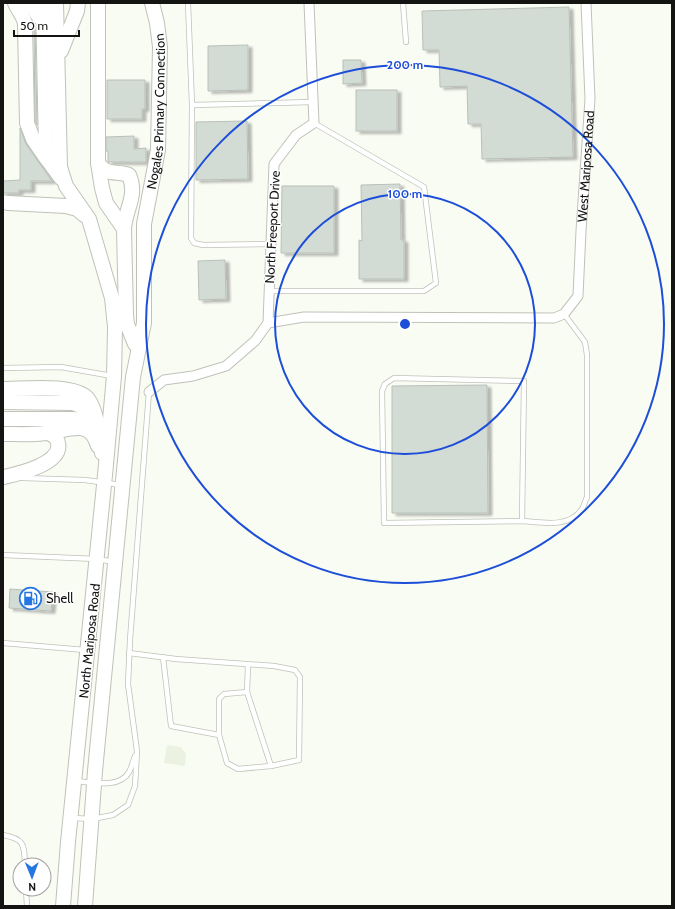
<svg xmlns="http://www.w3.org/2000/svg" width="675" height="909" viewBox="0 0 675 909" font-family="Cabin,sans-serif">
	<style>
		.built { fill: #ecf2e2 }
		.building { fill: #d3dbd5; stroke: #b9c0ba; filter: url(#shadow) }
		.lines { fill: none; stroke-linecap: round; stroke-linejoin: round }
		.service-casing { stroke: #bfc2b9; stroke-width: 6 }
		.minor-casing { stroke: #bfc2b9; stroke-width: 11 }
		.trunk-casing { stroke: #bfc2b9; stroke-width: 16 }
		.service { stroke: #fff; stroke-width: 4.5 }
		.minor { stroke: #fff; stroke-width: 9 }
		.trunk { stroke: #fff; stroke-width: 14 }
		.ring { fill: none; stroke: #1d4ed8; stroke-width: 2 }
		.labels { text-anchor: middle; stroke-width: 3; stroke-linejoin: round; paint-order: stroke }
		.street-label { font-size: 13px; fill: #141512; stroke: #fff }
		.poi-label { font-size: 13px; fill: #141512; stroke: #fff; text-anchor: start }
		.centre { fill: #1d4ed8; stroke: #fff; stroke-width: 2 }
		.ring-label { font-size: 12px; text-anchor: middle; font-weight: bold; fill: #1d4ed8; stroke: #fff; stroke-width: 3; stroke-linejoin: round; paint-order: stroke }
	</style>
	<defs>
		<filter id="shadow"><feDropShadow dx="4" dy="2.5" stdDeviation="1" flood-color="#0004"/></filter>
	</defs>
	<rect width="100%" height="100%" fill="#f9fcf3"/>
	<polygon class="built" points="167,745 181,747 186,754 185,766 164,763"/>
	<g class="building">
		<polygon points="569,7 573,157 482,159 481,124 468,124 467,86 440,87 439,50 423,50 422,11"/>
		<polygon points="34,27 35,27 37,125 35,121"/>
		<polygon points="248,45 248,90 208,91 208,46"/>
		<polygon points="343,60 361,60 362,83 343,84"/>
		<polygon points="107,80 145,80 145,109 142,109 142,119 107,119"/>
		<rect x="356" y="90" width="41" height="41"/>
		<polygon points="247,121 248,179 196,180 196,122"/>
		<polygon points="20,128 26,144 52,181 31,181 31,190 19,190 19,193 3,193 3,181 20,180"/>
		<polygon points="134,136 134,149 146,148 146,162 108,162 108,151 106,151 106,137"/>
		<polygon points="400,184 401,240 404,240 404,279 359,279 359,240 362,241 361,185"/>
		<polygon points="282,186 334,186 334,253 281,253"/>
		<polygon points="225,260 226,299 199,300 198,261"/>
		<polygon points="487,385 488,513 392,513 392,386"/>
		<polygon points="10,589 53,592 51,611 9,608"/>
	</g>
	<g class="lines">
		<defs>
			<g id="service">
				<polyline points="188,3 192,105 191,238 194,243 203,245 271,244"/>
				<polyline points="403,3 406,42"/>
				<polyline points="192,105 313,102"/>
				<polyline points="269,291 424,291 436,283 424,187 314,123"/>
				<polyline points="3,368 61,367 112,376"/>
				<polyline points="23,478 85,480 121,485"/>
				<path d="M522,521L384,523L382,391L385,384L394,378L524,381L522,521C540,522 569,529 582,509C584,506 585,501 587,497V355L585,342L564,314"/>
				<polyline points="3,555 97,559 114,562"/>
				<polyline points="3,643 85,650"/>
				<polyline points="129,653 176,659 274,666 295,670 300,677 299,760 271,766 247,692"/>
				<polyline points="163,657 171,726 219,735 219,699 224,694 247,692 248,665"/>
				<polyline points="219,735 227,763 238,769 271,766"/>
				<path d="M75,781C91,782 120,789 129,772C132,767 133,761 135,756"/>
				<polyline points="73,818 92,819 113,815 128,805 135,786 137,751 128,684 130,640 149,392"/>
				<path d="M3,835C25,839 24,845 25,865"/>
				<polyline points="26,889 27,906"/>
			</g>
			<g id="minor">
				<path id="s1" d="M268,323L304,317L554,318L564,314L578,296L581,231L590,99L586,3"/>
				<polyline points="149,392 164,380 193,376 226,366 255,341 268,323 274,164 296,135 314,123 309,3"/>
			</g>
			<g id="trunk">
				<path d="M15,3C18,11 24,16 25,24L27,123L33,139L46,158"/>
				<polyline points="30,3 39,17"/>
				<polyline points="43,3 46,150 47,159 61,178"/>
				<polyline points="56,3 60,167 66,186 89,219 112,298 115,327 114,376 105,475 68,842 63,906"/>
				<path d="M98,3V163C108,177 116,170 129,175C138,196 125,209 124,229L126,315L127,324L135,344"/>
				<polyline points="61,51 77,11 78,3"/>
				<polyline points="98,163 102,188 106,203 124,229"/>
				<polyline points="3,202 8,203 66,206 77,209 84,215"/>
				<path d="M3,389C23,389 75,383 88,399C97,411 100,438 102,453"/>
				<path d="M3,402L73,403C83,406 86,410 90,420"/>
				<polyline points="3,419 74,419 86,423"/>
				<path d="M3,434C17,434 32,435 46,433C67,431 90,417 98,446"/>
				<path d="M4,477C17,474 63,464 58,443C57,437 53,435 48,433"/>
				<path id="s2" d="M85,906L95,771L133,377L144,323V224L158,150L160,47L157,23L152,3"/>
			</g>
		</defs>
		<use href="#service" class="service-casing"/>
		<use href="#minor" class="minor-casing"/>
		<use href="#trunk" class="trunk-casing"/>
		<use href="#service" class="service"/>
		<use href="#minor" class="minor"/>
		<use href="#trunk" class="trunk"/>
	</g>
	<g class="ring">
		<circle cx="405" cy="324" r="130"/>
		<circle cx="405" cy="324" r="259"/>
	</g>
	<defs>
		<symbol id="fuel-ring" viewBox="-11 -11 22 22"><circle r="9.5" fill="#fff" stroke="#2576e1" stroke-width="1.5"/><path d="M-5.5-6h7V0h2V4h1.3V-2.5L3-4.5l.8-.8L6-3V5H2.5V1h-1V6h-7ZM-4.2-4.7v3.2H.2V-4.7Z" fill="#2576e1"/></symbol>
	</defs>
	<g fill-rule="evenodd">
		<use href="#fuel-ring" x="18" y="586" width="25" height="25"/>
	</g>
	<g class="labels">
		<g class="street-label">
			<text dy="5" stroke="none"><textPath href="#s2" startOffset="799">Nogales Primary Connection</textPath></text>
			<text dy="5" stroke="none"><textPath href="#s1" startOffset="450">West Mariposa Road</textPath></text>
			<text transform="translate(272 227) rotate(-87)" y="5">North Freeport Drive</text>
			<text transform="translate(89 641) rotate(-84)" y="5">North Mariposa Road</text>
		</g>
		<g class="poi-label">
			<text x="46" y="603">Shell</text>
		</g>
	</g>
	<circle cx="405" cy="324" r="6" class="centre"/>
	<g class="ring-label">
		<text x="405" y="69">200 m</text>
		<text x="405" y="198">100 m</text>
	</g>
	<rect width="675" height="909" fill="none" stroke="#141512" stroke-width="8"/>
	<g transform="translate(32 877) rotate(179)"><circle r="19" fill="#ffffff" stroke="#a1a1a0"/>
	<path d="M0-3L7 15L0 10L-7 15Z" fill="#2576e1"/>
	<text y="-6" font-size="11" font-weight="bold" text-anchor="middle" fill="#141512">N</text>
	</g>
	<path d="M14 30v6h65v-6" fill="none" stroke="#141512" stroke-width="2"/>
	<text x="20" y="30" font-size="12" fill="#141512" stroke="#ffffff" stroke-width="3" paint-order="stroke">50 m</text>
</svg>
